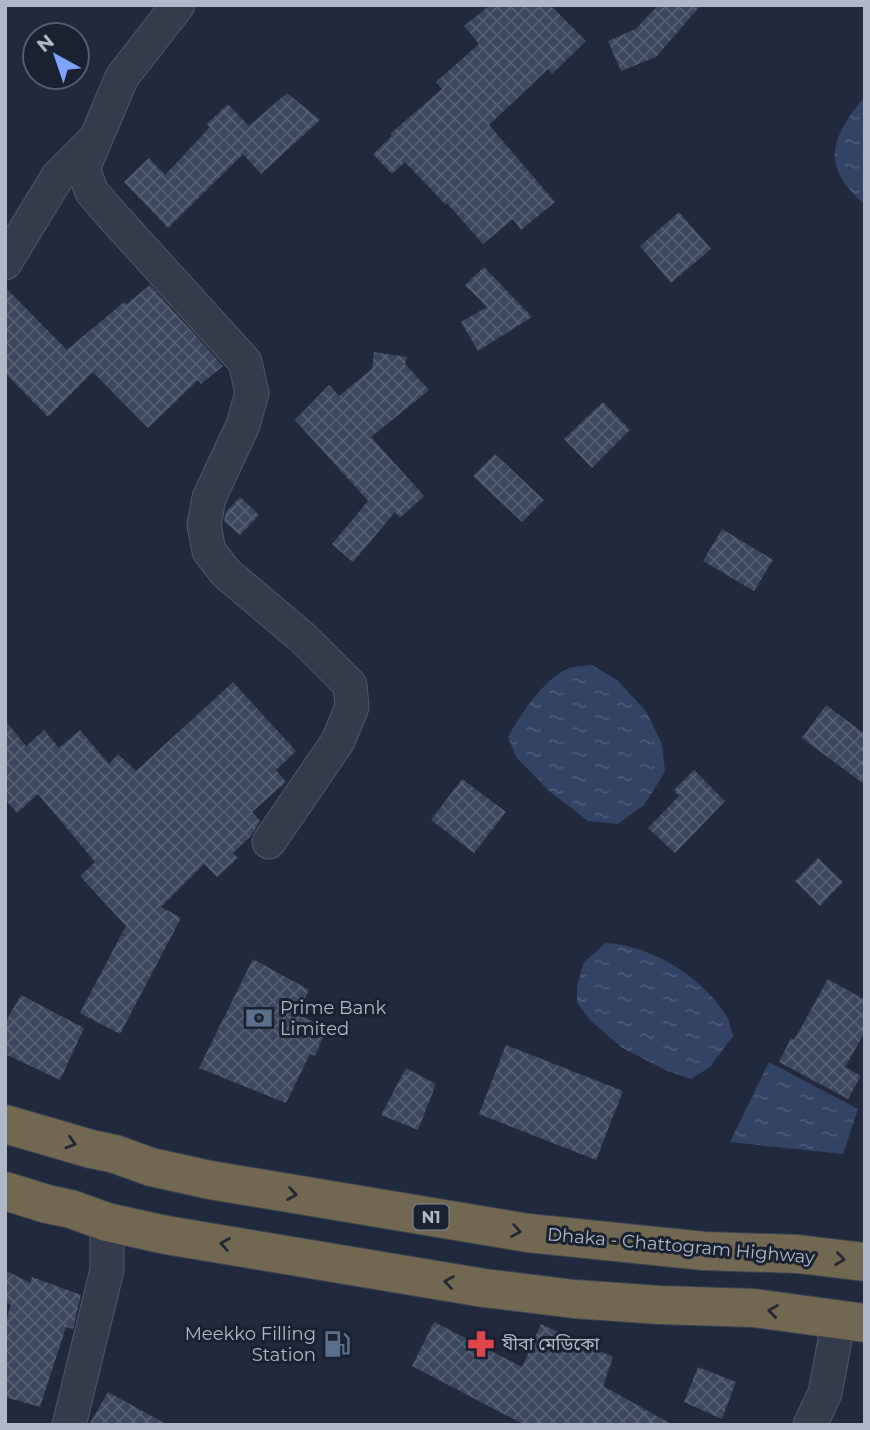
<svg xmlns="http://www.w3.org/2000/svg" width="870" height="1430" viewBox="0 0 870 1430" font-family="Montserrat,'Noto Sans Bengali',sans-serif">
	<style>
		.water { fill: url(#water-ripples) }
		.building { fill: url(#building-cross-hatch) }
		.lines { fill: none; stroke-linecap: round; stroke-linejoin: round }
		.street-casing { stroke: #4f5767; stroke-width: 35 }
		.highway-casing { stroke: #3c4453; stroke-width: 40 }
		.street { stroke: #343c4c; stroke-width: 33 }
		.highway { stroke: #726851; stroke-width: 38 }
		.oneway { stroke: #232833 }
		.labels { text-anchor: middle; stroke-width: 6; stroke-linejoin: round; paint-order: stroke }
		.shield { fill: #1a2130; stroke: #828a9a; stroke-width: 2 }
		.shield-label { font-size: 16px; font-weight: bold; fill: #afb7c8 }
		.poi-label { font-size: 18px; fill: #afb7c8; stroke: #1a2130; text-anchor: start }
		.street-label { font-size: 18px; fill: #afb7c8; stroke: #1a2130 }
	</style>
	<defs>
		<pattern id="water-ripples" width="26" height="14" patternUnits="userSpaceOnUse" patternTransform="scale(1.75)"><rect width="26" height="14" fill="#334364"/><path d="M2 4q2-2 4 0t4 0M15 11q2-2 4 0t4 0" fill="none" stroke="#4e5c79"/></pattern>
		<pattern id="building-cross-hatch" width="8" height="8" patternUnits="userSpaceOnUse" patternTransform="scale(1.75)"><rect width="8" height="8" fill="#3c465c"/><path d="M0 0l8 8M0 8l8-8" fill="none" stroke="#565e72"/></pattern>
	</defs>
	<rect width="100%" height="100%" fill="#212a3c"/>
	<g class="water">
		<path d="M865,96V205C819,165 831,138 865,96Z"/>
		<path d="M592,665L617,680L646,711L662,744L665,772L644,805L618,824L588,821L549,791L516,757L508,737C519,717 547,674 570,668C577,666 585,666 592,665Z"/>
		<path d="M606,943C651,945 702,977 726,1015C730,1021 731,1030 733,1036L710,1067L691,1079L665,1070L621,1047L589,1019L577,1002V986L584,962Z"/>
		<polygon points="769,1062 858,1109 843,1154 730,1142"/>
	</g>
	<g class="building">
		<polygon points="490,5 550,5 586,41 552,74 548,69 489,125 555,202 521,230 513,219 483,244 447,203 446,205 405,162 392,174 373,154 392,136 390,134 442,89 436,82 479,44 464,26"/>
		<polygon points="658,5 701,5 656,57 621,71 608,41 636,29"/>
		<polygon points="287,93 320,120 261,174 243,154 168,228 124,182 149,158 165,175 210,127 207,124 228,104 249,126"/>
		<polygon points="679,212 711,249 671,283 640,246"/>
		<polygon points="484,267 532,317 478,351 461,322 487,307 465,285"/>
		<polygon points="150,285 223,366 201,384 198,380 148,428 93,372 48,417 5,373 5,287 67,350 124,302 127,304"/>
		<polygon points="374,352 407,357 405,364 429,390 371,437 424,496 400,518 395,512 353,562 332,544 368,501 295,420 329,385 339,396 372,369"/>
		<polygon points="603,402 630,430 592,468 564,439"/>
		<polygon points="495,454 544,500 522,522 473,476"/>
		<polygon points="240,497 259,515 240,535 224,521 226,512"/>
		<polygon points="722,529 773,560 754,591 703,561"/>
		<polygon points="233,682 296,751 276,770 286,782 252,812 260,821 251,836 233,853 238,858 217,877 204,864 161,907 181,918 120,1034 80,1013 121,935 126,937 122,933 126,926 80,876 95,862 38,794 17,813 5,799 5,720 26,746 44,730 59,748 80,730 109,764 118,754 136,771"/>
		<polygon points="826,705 865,734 865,785 802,738"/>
		<polygon points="694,770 725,801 675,853 648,828 679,796 674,790"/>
		<polygon points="462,779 506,812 474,853 431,820"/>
		<polygon points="818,858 843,882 820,906 795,881"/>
		<polygon points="253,959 309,990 296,1014 327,1028 315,1056 310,1054 286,1103 199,1068"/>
		<polygon points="828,979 865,1000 865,1032 845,1067 861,1076 848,1099 779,1062 791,1038 794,1040"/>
		<polygon points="21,995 84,1028 60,1080 5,1054 5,1023"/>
		<polygon points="506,1045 623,1091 596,1160 479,1114"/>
		<polygon points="406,1068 436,1084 418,1130 381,1115"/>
		<polygon points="5,1270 30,1283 32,1277 81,1295 73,1329 66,1327 40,1407 5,1397 5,1323 11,1305 5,1302"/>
		<polygon points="434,1322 522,1367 541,1324 613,1357 603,1386 673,1425 525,1425 412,1366"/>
		<polygon points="698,1367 736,1382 722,1419 684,1402"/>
		<polygon points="108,1392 168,1425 89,1425"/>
	</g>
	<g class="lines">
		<defs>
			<g id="street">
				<polyline points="178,5 122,77 83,169 92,192 109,212 245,362 252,393 243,425 209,498 204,525 209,551 226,573 303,638 350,685 352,707 338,741 269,842"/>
				<polyline points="5,263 58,176 93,141"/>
				<polyline points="69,1425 107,1270 107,1222"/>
				<polyline points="810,1425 825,1393 839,1319"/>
			</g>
			<g id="highway">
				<polyline points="5,1124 91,1149 115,1154 151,1167 210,1180 528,1233 704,1251 798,1254 865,1262"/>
				<polyline points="5,1191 47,1204 71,1209 107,1222 166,1235 484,1288 574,1299 660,1305 754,1308 865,1323"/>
			</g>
		</defs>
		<use href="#street" class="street-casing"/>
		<use href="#highway" class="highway-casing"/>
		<use href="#street" class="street"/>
		<use href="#highway" class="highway"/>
	</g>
	<defs><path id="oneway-chevron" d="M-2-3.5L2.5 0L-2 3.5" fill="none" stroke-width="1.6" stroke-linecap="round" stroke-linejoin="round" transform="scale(1.75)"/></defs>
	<g class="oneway">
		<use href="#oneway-chevron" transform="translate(71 1143) rotate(17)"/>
		<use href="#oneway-chevron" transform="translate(292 1194) rotate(9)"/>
		<use href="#oneway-chevron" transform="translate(516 1231) rotate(9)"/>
		<use href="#oneway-chevron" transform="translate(225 1244) rotate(-171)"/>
		<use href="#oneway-chevron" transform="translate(840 1259) rotate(8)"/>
		<use href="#oneway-chevron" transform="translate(449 1282) rotate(-171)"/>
		<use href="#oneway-chevron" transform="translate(773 1311) rotate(-172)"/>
	</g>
	<defs>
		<symbol id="bank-bare" viewBox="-9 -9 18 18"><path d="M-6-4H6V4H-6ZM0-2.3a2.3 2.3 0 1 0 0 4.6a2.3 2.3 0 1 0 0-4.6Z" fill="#5c6f8a" stroke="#1a2130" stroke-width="2.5" paint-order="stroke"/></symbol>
		<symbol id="fuel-bare" viewBox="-9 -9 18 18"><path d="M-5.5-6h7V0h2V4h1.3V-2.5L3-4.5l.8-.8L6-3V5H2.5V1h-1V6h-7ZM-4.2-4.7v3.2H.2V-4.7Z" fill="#5c6f8a" stroke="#1a2130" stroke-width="2.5" paint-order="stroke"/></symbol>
		<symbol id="pharmacy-bare" viewBox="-9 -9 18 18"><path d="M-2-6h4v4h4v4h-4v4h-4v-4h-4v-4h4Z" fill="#e0444e" stroke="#1a2130" stroke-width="2.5" paint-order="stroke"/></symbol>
	</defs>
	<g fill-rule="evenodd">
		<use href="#bank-bare" x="240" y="999" width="38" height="38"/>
		<use href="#fuel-bare" x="318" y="1325" width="38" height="38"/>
		<use href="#pharmacy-bare" x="462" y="1325" width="38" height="38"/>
	</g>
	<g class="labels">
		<rect class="shield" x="413.5" y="1204.5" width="35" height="25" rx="5"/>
		<g class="shield-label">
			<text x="431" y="1223">N1</text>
		</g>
		<g class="poi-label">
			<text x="280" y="1014">Prime Bank<tspan x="280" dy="21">Limited</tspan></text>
			<text x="316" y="1340" text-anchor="end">Meekko Filling<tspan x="316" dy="21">Station</tspan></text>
			<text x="502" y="1350">যীবা মেডিকো</text>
		</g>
		<g class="street-label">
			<text transform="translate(681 1246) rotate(5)" y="6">Dhaka - Chattogram Highway</text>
		</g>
	</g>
	<rect width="870" height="1430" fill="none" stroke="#afb7c8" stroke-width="14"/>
	<g transform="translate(56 56) rotate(320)"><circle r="33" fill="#1a2130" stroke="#565d6d" stroke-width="2"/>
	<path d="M0-5L12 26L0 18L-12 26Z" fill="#7ea4fe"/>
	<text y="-10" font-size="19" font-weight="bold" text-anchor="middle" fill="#afb7c8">N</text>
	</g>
</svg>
